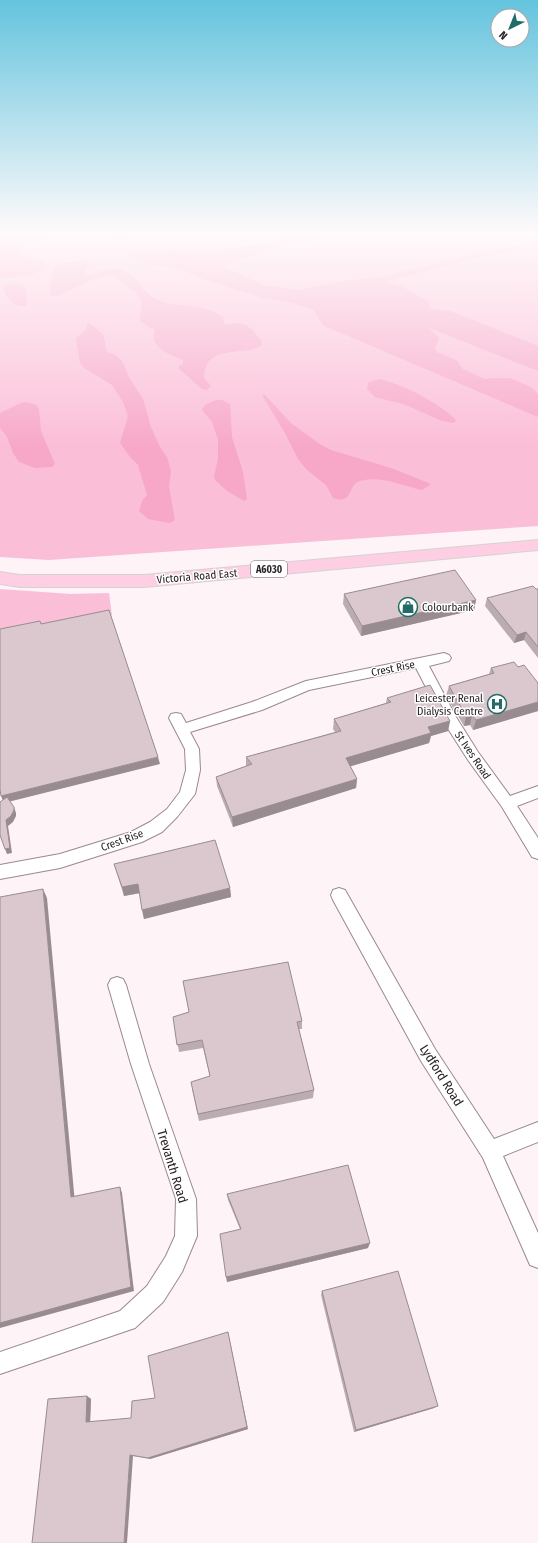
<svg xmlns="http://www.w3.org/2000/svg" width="538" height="1543" viewBox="0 0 538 1543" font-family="'Fira Sans Condensed',sans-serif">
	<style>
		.green { fill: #fbbed7 }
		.forest { fill: #f7a8c9 }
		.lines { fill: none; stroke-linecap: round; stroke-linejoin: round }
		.minor-casing { stroke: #9a898f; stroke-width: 2 }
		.trunk-casing { stroke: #d4d3d4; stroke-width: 2 }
		.minor { fill: #fff; fill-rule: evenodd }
		.trunk { fill: #fecee2; fill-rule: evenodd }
		.wall { fill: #bbacb1 }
		.shaded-wall { fill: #998c90 }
		.building { fill: #dac8ce; stroke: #998c90 }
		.labels { text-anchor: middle; stroke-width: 3; stroke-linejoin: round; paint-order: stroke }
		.shield { fill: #fff; stroke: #6a6567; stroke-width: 1 }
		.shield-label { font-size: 10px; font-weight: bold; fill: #2a2326 }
		.street-label { font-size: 11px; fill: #2a2326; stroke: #fff }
		.poi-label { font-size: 11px; fill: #2a2326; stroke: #fff; text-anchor: start }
		.near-street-label { font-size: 13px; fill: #2a2326; stroke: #fff }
	</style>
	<rect width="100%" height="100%" fill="#fef3f7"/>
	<g class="green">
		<polygon points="0,231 538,231 538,526 49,560 0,557"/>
		<polygon points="0,589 71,594 109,593 112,615 46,628 0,634"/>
	</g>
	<g class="forest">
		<path d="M0,231H71V232L56,234L29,242L21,247L20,252L27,257L37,259L45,263L47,266C41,276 14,277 3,278L0,276Z"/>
		<path d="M102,231H166C145,236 117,242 98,233Z"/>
		<polygon points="318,231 348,231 279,246 227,265 226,268 266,286 298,290 343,281 387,276 479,252 492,252 521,246 522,248 517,250 467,260 385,282 403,287 429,302 430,309 450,311 538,346 538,371 429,328 439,338 435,349 437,352 456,360 463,369 480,377 485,379 493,378 510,378 531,387 538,394 538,417 327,327 323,325 313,310 308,308 296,304 263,298 203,279 182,270 142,262 127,255 132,252 150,250 176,249 196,252 220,250 247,246"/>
		<path d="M84,261L87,262L88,265L85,270L87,275C99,277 103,265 120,269C137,274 142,293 158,300C179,309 204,302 223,317L224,324C228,325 232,323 237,323C249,323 255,333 262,342L261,346C240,357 206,343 204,378L211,386L207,390L202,389L179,369V366L183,364V360C169,354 148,347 155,330L144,324L140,321C139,314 143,308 141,301C139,290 122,285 115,277C99,272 72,290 57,296L50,295C49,291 53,273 54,267L63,263Z"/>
		<path d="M8,283L20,284L26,289L27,303L26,306C14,308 6,298 3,287Z"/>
		<polygon points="89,323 103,334 107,352 117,356 122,361 130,379 143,399 151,427 160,447 167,457 171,471 169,487 175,520 170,523 148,519 139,511 142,501 147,495 138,465 130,457 120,443 128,416 123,402 112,385 84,368 80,363 76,338 87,329 87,324"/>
		<path d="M379,379C403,384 439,403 456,420L454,423L442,421L406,405L375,397L367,389L368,383Z"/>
		<path d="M262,395H265L291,423L321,445L331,450L394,469L431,484L422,490C403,486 380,475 360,481C347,485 354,505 333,498L326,485L307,470L298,459L286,435Z"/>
		<polygon points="216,400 222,400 230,404 232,437 243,472 247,499 244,501 227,491 215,480 214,476 218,459 218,440 212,422 202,410 205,405"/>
		<polygon points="26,402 36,405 39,409 41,431 55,464 52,467 35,468 19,462 13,453 7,437 0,428 0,413 21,403"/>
	</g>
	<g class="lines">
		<defs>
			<g id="minor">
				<polygon points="444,653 449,655 451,658 449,661 429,666 456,717 478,752 510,796 538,786 538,798 517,806 538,838 538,859 532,857 502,807 468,760 445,724 416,668 309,690 262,710 190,732 199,749 200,770 195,794 177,817 162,832 142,842 60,868 0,879 0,865 60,854 131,832 150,822 167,809 180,792 186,770 185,749 169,718 171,714 176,713 181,714 186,723 252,702 306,681"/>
				<polygon points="339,888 345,890 435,1049 494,1139 538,1122 538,1142 503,1156 538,1233 538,1268 530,1265 483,1158 421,1061 333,900 331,895 333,890"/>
				<polygon points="117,977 123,979 126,985 149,1064 196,1199 197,1236 182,1272 163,1302 135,1328 0,1374 0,1352 120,1311 147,1286 166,1256 175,1236 176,1199 131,1064 108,985 111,979"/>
			</g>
			<polygon id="trunk" points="538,540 538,550 144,587 20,587 0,584 0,572 20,575 144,575"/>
		</defs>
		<use href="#minor" class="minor-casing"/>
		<use href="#trunk" class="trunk-casing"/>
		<use href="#minor" class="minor"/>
		<use href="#trunk" class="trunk"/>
	</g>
	<g class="wall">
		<polygon points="536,589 538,589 538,658 524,640 514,643 485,606 487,598"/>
		<polygon points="344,594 476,600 474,610 361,636 343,604"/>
		<polygon points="518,667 538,683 538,711 473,730 470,725 464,726 446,696 449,686 489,674 491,668"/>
		<polygon points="387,698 450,721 448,731 431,736 429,743 350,766 357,779 356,788 233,827 217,786 216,777 246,766 246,757 335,732 333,729 334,719 386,703"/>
		<polygon points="114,864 230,888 231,897 144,919 140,893 124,896"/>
		<polygon points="183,981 302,1021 302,1029 299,1029 314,1090 313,1098 199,1121 192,1089 210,1077 203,1048 179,1052 173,1017 189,1012"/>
		<polygon points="227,1194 368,1248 227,1282 240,1229 228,1200"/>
		<polygon points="322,1291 434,1408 354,1432 321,1295"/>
		<polygon points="87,1396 91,1399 90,1422 248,1429 150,1459 133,1456 32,1543"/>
	</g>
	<g class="shaded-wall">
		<polygon points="476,600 474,610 361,636 362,626"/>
		<polygon points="526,632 524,640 514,643 517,635"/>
		<polygon points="538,702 538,711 473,730 476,720"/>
		<polygon points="472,715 470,725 464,726 466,716"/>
		<polygon points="450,721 448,731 431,736 429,743 345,768 346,758 428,727"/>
		<polygon points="158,757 160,764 4,803 1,796"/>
		<polygon points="357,779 356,788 233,827 232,817"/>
		<polygon points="14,807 16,813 16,816 13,822 8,826 12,853 7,854 5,849 6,820"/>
		<polygon points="138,884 140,893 124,896 122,887"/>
		<polygon points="230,888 231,897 144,919 142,910"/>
		<polygon points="43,889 47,898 75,1203 71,1197"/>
		<polygon points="120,1187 122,1193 134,1291 0,1328 0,1323"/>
		<polygon points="370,1243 368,1248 227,1282 226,1277"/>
		<polygon points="228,1332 248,1429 150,1459 148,1458"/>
		<polygon points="87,1396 91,1399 90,1424 86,1422"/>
		<polygon points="438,1406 434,1408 354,1432 356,1430"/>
		<polygon points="130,1455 133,1456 127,1543 124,1543"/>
	</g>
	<g class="building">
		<polygon points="455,570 476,600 362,626 344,594"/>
		<polygon points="533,586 536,589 538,589 538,647 526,632 517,635 487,598"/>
		<polygon points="109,610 158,757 1,796 0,789 0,629 40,621 41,624"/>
		<polygon points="514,662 518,667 524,665 538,683 538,702 476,720 472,715 466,716 449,686 494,673 491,668"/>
		<polygon points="430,685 450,721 428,727 431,733 346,758 357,779 232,817 216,777 252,764 246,757 341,731 334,719 391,702 387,698"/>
		<polygon points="7,797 14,807 14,810 11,816 6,820 10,848 5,849 0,835 0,802"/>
		<polygon points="215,840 230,888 142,910 138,884 122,887 114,864"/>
		<polygon points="43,889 71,1197 120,1187 131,1287 0,1323 0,897"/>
		<polygon points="288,962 302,1021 297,1022 314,1090 198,1114 191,1082 210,1076 202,1040 177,1045 173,1017 189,1012 183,981"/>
		<polygon points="348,1165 370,1243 226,1277 220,1234 241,1229 227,1194"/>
		<polygon points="398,1271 438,1406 356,1430 322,1291"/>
		<polygon points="228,1332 247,1427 148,1458 130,1455 124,1543 32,1543 48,1399 87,1396 86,1422 131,1418 132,1401 155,1398 148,1356"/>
	</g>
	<linearGradient id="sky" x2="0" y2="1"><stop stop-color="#64c4de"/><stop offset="0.52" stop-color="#fffafb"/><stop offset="1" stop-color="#fffafb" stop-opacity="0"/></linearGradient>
	<rect width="538" height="447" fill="url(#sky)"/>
	<defs>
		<symbol id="shop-ring" viewBox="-11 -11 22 22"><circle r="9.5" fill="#fff" stroke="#216c66" stroke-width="1.5"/><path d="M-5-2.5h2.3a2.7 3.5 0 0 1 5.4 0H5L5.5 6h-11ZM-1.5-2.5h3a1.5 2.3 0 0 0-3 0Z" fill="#216c66"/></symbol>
		<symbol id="hospital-ring" viewBox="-11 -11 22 22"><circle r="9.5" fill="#fff" stroke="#216c66" stroke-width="1.5"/><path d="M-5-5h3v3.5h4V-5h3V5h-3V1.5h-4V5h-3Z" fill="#216c66"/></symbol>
	</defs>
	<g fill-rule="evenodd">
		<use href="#shop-ring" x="397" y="596" width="22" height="22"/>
		<use href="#hospital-ring" x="486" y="693" width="22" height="22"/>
	</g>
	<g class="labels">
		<rect class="shield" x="251" y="561" width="36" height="16" rx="3"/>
		<g class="shield-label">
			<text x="269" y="573">A6030</text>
		</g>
		<g class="street-label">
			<text transform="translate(197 576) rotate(-5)" y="4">Victoria Road East</text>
			<text transform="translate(393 668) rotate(-11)" y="4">Crest Rise</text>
			<text transform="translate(473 755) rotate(56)" y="4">St Ives Road</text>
			<text transform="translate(122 840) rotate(-20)" y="4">Crest Rise</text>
		</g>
		<g class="poi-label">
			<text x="422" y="611">Colourbank</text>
			<text x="483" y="702" text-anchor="end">Leicester Renal<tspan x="483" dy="13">Dialysis Centre</tspan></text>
		</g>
		<g class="near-street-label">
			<text transform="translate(442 1075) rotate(58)" y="5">Lydford Road</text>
			<text transform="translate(173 1166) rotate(73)" y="5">Trevanth Road</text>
		</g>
	</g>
	<g transform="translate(510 28) rotate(223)"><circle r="19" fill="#ffffff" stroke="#aaa7a8"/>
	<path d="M0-3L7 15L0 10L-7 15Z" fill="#216c66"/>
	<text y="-6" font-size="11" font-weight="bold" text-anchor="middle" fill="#2a2326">N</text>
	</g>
</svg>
